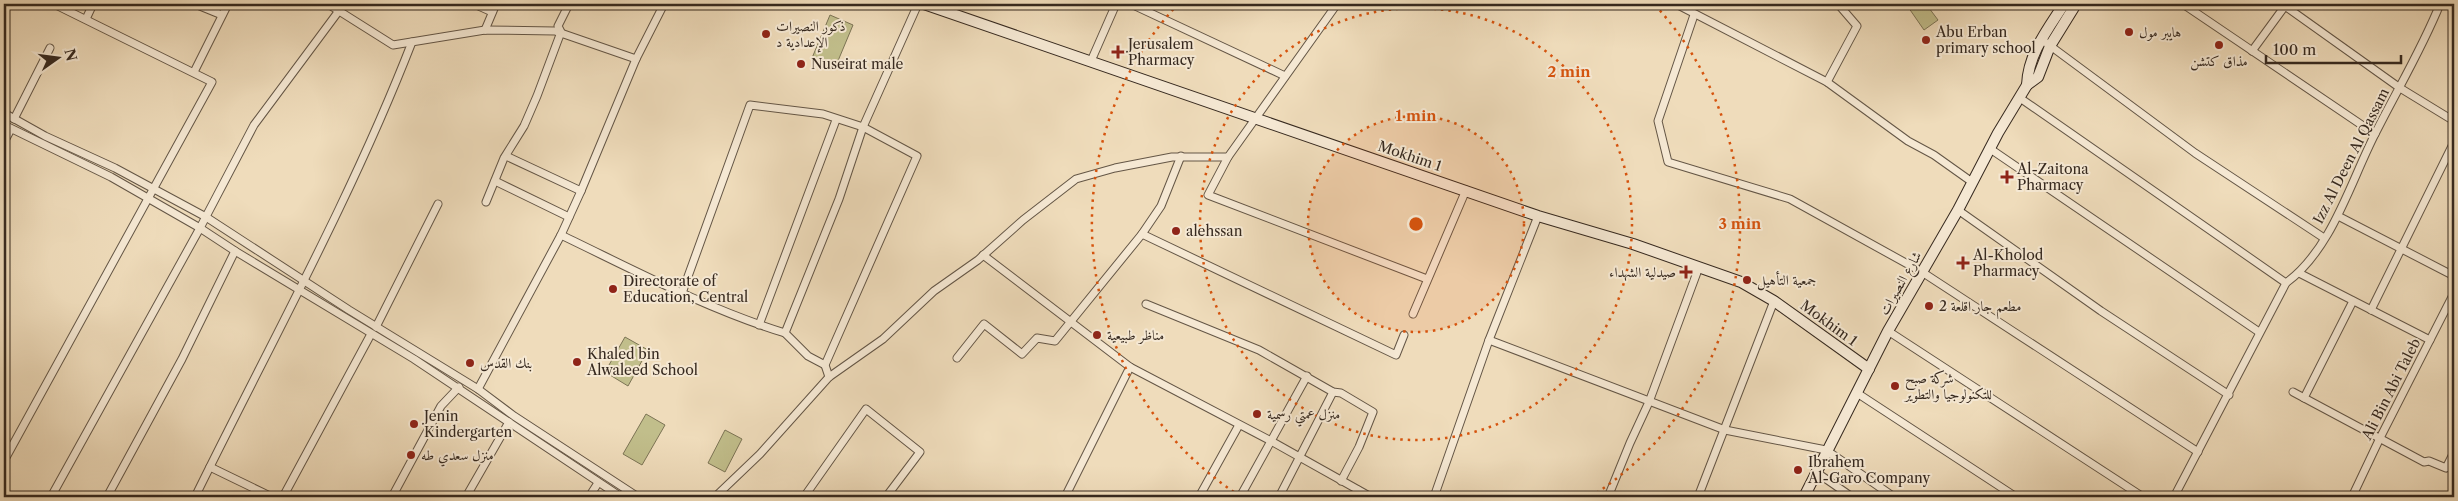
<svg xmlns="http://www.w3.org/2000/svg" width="2458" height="501" viewBox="0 0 2458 501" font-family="'Libre Caslon Text',Amiri,serif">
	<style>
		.green { fill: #c1be8b; stroke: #7c7455 }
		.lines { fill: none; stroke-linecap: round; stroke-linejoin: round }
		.street-casing { stroke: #645646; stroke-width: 9 }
		.secondary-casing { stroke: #36291f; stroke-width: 12 }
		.street { stroke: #f5e8d3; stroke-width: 7 }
		.secondary { stroke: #f5e8d3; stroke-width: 10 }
		.ring { fill: none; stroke: #d6540e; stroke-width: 2.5; stroke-dasharray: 2.5 5 }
		.poi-dot { fill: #8f2418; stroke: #f5e8d3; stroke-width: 2 }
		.labels { text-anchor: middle; stroke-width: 4; stroke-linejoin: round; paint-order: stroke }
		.poi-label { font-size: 14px; fill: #36291f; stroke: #f5e8d3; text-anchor: start }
		.street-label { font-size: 14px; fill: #36291f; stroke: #f5e8d3 }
		.centre { fill: #d6540e; stroke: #f5e8d3; stroke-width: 2.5 }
		.ring-label { font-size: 15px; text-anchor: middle; font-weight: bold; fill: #d6540e; stroke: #f5e8d3; stroke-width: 4; stroke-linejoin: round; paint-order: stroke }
	</style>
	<rect width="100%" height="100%" fill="#efdcbb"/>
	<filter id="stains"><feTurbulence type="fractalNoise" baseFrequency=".004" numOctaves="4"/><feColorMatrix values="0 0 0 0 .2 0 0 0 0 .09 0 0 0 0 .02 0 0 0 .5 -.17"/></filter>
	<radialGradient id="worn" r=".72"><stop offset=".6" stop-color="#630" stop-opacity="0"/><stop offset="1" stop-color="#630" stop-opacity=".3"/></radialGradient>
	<g class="green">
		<polygon points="1906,4 1926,4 1938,20 1924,30"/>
		<polygon points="830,15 853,25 835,68 812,58"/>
		<polygon points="625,337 648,350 628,386 605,372"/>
		<polygon points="646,414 665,425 642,465 623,454"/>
		<polygon points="725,430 742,439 725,472 708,463"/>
	</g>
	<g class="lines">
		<defs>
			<g id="street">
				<polyline points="195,4 222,15"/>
				<polyline points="328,4 393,45 485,30 555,31 636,59"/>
				<polyline points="474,4 492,12"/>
				<polyline points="1131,4 1285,76"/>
				<polyline points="1676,4 1827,82 1908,141 1934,155 1972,182"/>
				<polyline points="2183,4 2375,134"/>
				<polyline points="1694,15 1658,121 1668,162 1790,199 1922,272 2198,452"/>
				<polyline points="86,19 93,4"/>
				<polyline points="485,30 496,4"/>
				<polyline points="2041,39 2195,153 2324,238"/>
				<polyline points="2252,51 2285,6 2400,88 2454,121"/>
				<polyline points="1091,61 1116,4"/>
				<polyline points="194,72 228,4"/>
				<polyline points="1827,82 1857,26 1838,4"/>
				<polyline points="2020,98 2286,283"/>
				<polyline points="4,113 45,136 115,168 206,217 349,310 478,389 514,416 638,497"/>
				<polyline points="14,119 50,48"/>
				<polyline points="4,125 111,177 200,228 235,251 414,359 621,497"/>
				<polyline points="4,142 11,129"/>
				<polyline points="1989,148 2259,332"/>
				<polyline points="506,156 581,191"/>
				<polyline points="1228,157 1208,195 1427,279"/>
				<polyline points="495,181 569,217"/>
				<polyline points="486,202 504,158 524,126 537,96 561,32 558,26 569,4"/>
				<polyline points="1958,210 2101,311 2229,395"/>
				<polyline points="2338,216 2454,276"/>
				<polyline points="1142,234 1396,355 1404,335"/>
				<path d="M561,235C634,270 707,309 785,333"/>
				<polyline points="983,255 1130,367 1271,441 1371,497"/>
				<polyline points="2299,273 2430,340"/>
				<polyline points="682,293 750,105 823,114 863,127 917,156 825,365 829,377"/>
				<polyline points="1146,304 1259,350 1333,392 1341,393 1373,412 1359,447 1341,481"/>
				<polyline points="2371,310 2454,142"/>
				<polyline points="1413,314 1466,190"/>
				<polyline points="759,325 836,120"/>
				<polyline points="376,327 438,204"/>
				<polyline points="1888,331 2143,497"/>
				<polyline points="1489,340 1725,430 1826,450 1894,497"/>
				<polyline points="957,358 984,324 1022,354 1037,338 1055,341 1142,234 1161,206 1181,156"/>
				<polyline points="825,365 808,356 785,333 839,199 863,127 918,4"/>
				<polyline points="478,389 561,235 581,191 636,59 664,4"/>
				<polyline points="2293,392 2424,462 2429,461 2446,468 2454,452"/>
				<polyline points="1857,393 2016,497"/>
				<polyline points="2304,398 2353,301"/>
				<polyline points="4,461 212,82 54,4"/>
				<polyline points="210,467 272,497"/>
				<polyline points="1816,472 1852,497"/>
				<polyline points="51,497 200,228 254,125 344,4"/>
				<polyline points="107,497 182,359 235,251"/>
				<path d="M195,497C269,346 351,199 412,42"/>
				<polyline points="283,497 371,334"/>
				<polyline points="392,497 441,406 459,387"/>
				<polyline points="466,497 509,422"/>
				<polyline points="589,497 598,483"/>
				<polyline points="715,497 760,454 829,377 883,339 934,291 978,260 1023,220 1076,179 1115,168 1172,157 1228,157 1337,4"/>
				<polyline points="804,497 866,409 920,452 886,497"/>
				<polyline points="1065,497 1130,367"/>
				<polyline points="1199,497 1239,425"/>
				<polyline points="1240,497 1307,376"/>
				<polyline points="1279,497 1333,392"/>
				<polyline points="1353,497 1358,490"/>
				<polyline points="1434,497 1489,340 1538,216"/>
				<polyline points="1608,497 1630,443 1649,402 1699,267"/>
				<polyline points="1698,497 1774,301"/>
				<path d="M2174,497L2286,283C2332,249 2350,183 2375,134C2397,90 2422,49 2440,4"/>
				<polyline points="2352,497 2380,438 2454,293"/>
			</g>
			<g id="secondary">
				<polyline points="924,4 1538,216 1633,244 1741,282 1774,301 1869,369"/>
				<path d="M2027,85C2028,54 2048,29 2064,4"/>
				<polyline points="1804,497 1888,331 1958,210 1998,133 2027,85 2038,77 2050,46 2076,4"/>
			</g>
		</defs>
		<use href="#street" class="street-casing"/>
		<use href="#secondary" class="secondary-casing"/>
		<use href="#street" class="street"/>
		<use href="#secondary" class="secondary"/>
	</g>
	<circle cx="1416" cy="224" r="108" fill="#d6540e" fill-opacity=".12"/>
	<g class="ring">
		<circle cx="1416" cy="224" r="108"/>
		<circle cx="1416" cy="224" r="216"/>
		<path d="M1240 496A324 324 0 0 1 1177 5M1655 5A324 324 0 0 1 1592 496"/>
	</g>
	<g class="poi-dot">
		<circle cx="2129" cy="32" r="5"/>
		<circle cx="766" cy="34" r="5"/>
		<circle cx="1926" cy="40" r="5"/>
		<circle cx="2219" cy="45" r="5"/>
		<path d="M1115.5 44.5h5v5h5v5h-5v5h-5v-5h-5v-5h5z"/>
		<circle cx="801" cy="64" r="5"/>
		<path d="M2004.5 169.5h5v5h5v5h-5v5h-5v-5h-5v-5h5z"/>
		<circle cx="1176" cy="231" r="5"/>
		<path d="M1960.5 255.5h5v5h5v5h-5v5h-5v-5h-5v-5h5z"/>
		<path d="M1683.5 264.5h5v5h5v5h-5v5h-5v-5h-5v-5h5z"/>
		<circle cx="1747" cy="280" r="5"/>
		<circle cx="613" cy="289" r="5"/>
		<circle cx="1929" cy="306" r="5"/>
		<circle cx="1097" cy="335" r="5"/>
		<circle cx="577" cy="362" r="5"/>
		<circle cx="470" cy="363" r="5"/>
		<circle cx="1895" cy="386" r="5"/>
		<circle cx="1257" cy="414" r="5"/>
		<circle cx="414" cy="424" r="5"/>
		<circle cx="411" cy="455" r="5"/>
		<circle cx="1798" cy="470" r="5"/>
	</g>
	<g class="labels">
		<g class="poi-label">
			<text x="776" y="31">ذكور النصيرات<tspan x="776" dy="16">الإعدادية د</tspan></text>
			<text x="1936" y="37">Abu Erban<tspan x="1936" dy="16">primary school</tspan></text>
			<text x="2139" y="37">هايبر مول</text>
			<text x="1128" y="49">Jerusalem<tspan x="1128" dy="16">Pharmacy</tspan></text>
			<text x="2219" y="66" text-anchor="middle">مذاق كتشن</text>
			<text x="811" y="69">Nuseirat male</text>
			<text x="2017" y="174">Al-Zaitona<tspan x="2017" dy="16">Pharmacy</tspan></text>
			<text x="1186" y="236">alehssan</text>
			<text x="1973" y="260">Al-Kholod<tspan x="1973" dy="16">Pharmacy</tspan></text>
			<text x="1676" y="277" text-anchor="end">صيدلية الشهداء</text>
			<text x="1757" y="285">جمعية التأهيل</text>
			<text x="623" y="286">Directorate of<tspan x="623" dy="16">Education, Central</tspan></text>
			<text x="1939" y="311">مطعم جار اقلعة 2</text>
			<text x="1107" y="340">مناظر طبيعية</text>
			<text x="587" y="359">Khaled bin<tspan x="587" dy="16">Alwaleed School</tspan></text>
			<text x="480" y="368">بنك القدس</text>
			<text x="1905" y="383">شركة صبح<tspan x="1905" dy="16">للتكنولوجيا والتطوير</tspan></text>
			<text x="1267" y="419">منزل عمتي رسمية</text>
			<text x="424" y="421">Jenin<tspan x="424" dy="16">Kindergarten</tspan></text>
			<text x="421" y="460">منزل سعدي طه</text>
			<text x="1808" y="467">Ibrahem<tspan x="1808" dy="16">Al-Garo Company</tspan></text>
		</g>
		<g class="street-label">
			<text transform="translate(1410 156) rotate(19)" y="5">Mokhim 1</text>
			<text transform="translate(2351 156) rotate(-63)" y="5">Izz Al Deen Al Qassam</text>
			<text transform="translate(1900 283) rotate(-60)" y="5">شارع النصيرات</text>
			<text transform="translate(1829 323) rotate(36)" y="5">Mokhim 1</text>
			<text transform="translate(2391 389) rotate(-63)" y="5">Ali Bin Abi Taleb</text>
		</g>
	</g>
	<circle cx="1416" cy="224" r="8" class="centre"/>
	<g class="ring-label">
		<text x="1569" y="77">2 min</text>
		<text x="1416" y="121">1 min</text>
		<text x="1740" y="229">3 min</text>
	</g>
	<rect width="2458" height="501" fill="none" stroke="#efdcbb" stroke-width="20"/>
	<rect x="5" y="5" width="2448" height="491" fill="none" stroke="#36291f" stroke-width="2.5"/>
	<rect x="10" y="10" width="2438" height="481" fill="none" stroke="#36291f"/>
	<g transform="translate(58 58) rotate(76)" stroke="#f5e8d3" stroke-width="4" paint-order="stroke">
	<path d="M0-4L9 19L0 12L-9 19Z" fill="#36291f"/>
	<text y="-8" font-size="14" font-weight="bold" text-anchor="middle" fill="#36291f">N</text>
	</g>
	<path d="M2266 55v8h135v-8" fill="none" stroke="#36291f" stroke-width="2.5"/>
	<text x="2273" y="55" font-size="15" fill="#36291f" stroke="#f5e8d3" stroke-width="4" paint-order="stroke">100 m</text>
	<rect width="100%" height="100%" filter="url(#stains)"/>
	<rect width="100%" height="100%" fill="url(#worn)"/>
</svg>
